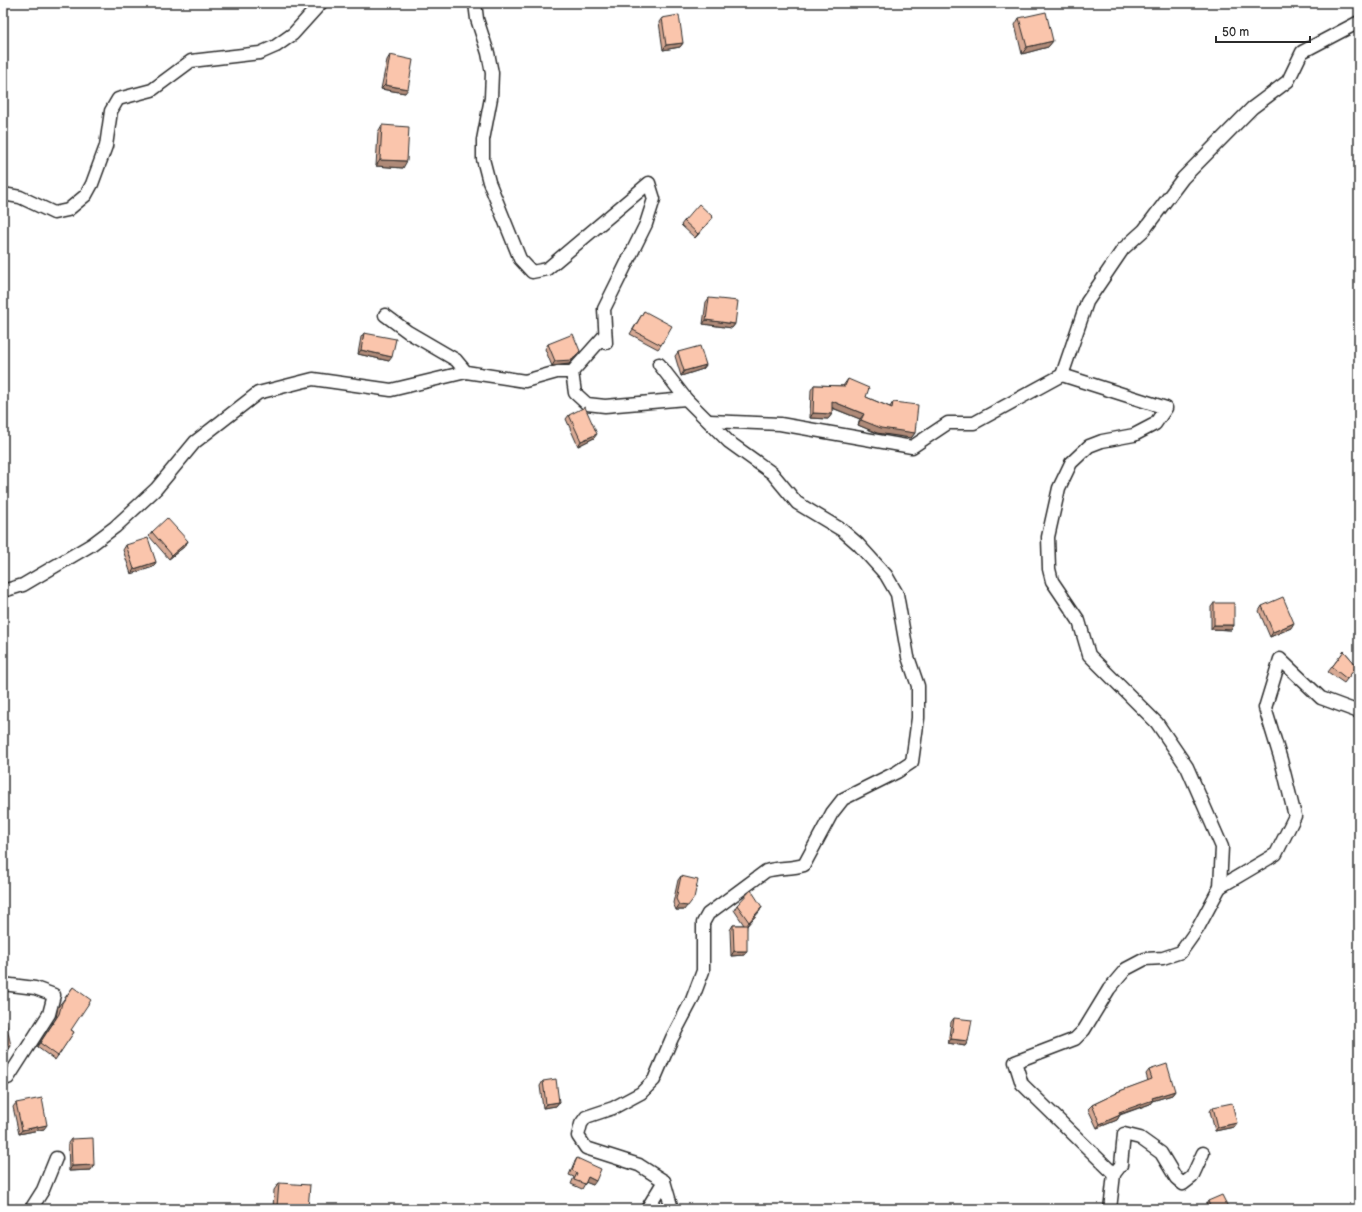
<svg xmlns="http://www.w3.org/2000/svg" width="1362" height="1212" viewBox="0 0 1362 1212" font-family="'Balsamiq Sans',sans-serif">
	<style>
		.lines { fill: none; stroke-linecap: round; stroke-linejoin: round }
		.minor-casing { stroke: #2b2b2b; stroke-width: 15 }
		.minor { stroke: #fff; stroke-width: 12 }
		.wall { fill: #d7a994; stroke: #2b2b2b }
		.shaded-wall { fill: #af8a78; stroke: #2b2b2b }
		.building { fill: #fac5ac; stroke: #2b2b2b }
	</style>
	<rect width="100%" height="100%" fill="#fff"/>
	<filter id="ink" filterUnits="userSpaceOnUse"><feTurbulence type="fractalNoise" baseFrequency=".025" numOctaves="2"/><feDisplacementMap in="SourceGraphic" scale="8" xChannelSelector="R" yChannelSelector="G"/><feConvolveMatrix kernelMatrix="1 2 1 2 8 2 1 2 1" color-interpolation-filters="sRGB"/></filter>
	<g filter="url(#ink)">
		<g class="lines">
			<defs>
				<g id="minor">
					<polyline points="475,3 477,19 488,53 492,73 491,98 483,140 483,159 489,182 520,259 532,272 547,269 649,183 654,199 646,224 604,309 606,343"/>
					<polyline points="3,194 20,197 54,213 68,210 86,195 92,184 106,146 111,111 118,99 152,90 191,61 260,53 276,46 293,34 321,3"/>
					<polyline points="385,315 408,332 456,360 466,372"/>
					<path d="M659,364L686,399L729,442L772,473L797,503L842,530L858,544L886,575L897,594L908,657L918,686V718L912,762L897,772L843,799L832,813L804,865C791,869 778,867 766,871L708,914L703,923V971L692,1000L672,1038L654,1080L641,1093L613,1108L586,1117L581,1124L578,1136L586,1148L639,1165L664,1181L672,1209"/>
					<polyline points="572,372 575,393 587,404 605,406 686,399"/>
					<polyline points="1062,375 1166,408 1155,424 1134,435 1102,441 1089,446 1071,463 1059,488 1048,537 1049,569 1052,581 1079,621 1089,655 1157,723 1187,767 1222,847 1220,887 1198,928 1181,952 1163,958 1145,959 1126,969 1109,989 1084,1030 1075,1039 1015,1062 1022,1084 1114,1174"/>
					<polyline points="709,421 780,424 912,447 948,423 974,423 1062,375 1087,302 1123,249 1144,230 1183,178 1252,108 1288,81 1302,52 1359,22"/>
					<polyline points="3,591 23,585 91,545 115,527 156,489 195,442 258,393 313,379 391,390 466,372 525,381 557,372 572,372 605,335"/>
					<polyline points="1220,887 1276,854 1295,816 1281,760 1265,708 1280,659 1321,698 1359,712"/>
					<polyline points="3,984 35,988 54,995 49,1014 8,1078"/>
					<polyline points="31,1209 43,1190 56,1158"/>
					<polyline points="647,1209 664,1181"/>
					<polyline points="1110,1209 1114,1174 1121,1165 1124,1134 1140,1138 1161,1153 1176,1178 1183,1184 1192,1177 1203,1153"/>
				</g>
			</defs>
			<use href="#minor" class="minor-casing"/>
			<use href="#minor" class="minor"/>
		</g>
		<g class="wall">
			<polygon points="996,3 1022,3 1021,4 996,7"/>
			<polygon points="662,18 683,43 680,47 663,50 659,22"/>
			<polygon points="1019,18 1053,41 1048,47 1022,54 1015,25"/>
			<polygon points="390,55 405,93 381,89 387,60"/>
			<polygon points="382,125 403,168 376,166 378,132"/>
			<polygon points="684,221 710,221 695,238 681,225"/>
			<polygon points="709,298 735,324 732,328 703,324 706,302"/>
			<polygon points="644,311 661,345 658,349 630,334"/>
			<polygon points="364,333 389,361 358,354 361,337"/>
			<polygon points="548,344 580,351 569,364 552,366 545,349"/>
			<polygon points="678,352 706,365 703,369 681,376 675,356"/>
			<polygon points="848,379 866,397 890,407 893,402 915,433 911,438 877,433 858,425 860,419 832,408 832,414 828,419 810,418 811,390 814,385 843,386"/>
			<polygon points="569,415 594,438 578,446 566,419"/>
			<polygon points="152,532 188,541 185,546 169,559 149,536"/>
			<polygon points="126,545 156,562 153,567 131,574 123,550"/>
			<polygon points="1214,603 1234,625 1231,630 1211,629 1211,607"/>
			<polygon points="1262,606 1291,628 1270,637 1259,611"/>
			<polygon points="1344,651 1357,666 1344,683 1328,672"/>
			<polygon points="681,876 684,910 676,910 673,903 678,880"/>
			<polygon points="737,905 762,907 759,912 747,925 744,955 731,956 730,930 733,925 744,925 734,910"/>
			<polygon points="1359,970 1359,977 1356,976"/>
			<polygon points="73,987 71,1030 74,1032 55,1060 37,1047 56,1018 58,1007"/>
			<polygon points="954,1018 968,1041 965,1046 948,1043 951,1022"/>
			<polygon points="1149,1070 1175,1091 1172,1095 1152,1101 1150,1104 1120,1115 1117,1120 1097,1128 1088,1109 1092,1105 1115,1094 1117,1092 1148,1081 1146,1074"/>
			<polygon points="543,1081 559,1102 556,1106 543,1108 540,1086"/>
			<polygon points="16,1103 44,1129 19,1134 13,1107"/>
			<polygon points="1213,1107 1234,1127 1215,1131 1210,1111"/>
			<polygon points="71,1139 91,1170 69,1171 68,1143"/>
			<polygon points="577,1158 593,1185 586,1182 582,1189 571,1184 574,1177 569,1175 574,1163"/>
			<polygon points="279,1183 308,1209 273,1209 274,1190"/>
			<polygon points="1208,1201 1229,1209 1206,1209 1205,1206"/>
		</g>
		<g class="shaded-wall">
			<polygon points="999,3 1022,3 1021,4 996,7"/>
			<polygon points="1053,41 1048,47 1022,54 1027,47"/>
			<polygon points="683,43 680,47 663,50 666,45"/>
			<polygon points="385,85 408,89 405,93 381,89"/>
			<polygon points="380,160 407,161 403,168 376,166"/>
			<polygon points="713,217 710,221 695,238 698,234"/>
			<polygon points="706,320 735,324 732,328 703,324"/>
			<polygon points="361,350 392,357 389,361 358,354"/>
			<polygon points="580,351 569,364 552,366 555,361"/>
			<polygon points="706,365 703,369 681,376 684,371"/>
			<polygon points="832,401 864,414 860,419 828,406"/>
			<polygon points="813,413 832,414 828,419 810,418"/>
			<polygon points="861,420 915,433 911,438 877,433 858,425"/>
			<polygon points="597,434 594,438 578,446 581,441"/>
			<polygon points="188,541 185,546 169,559 172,555"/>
			<polygon points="156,562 153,567 131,574 134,569"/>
			<polygon points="1294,623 1291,628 1270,637 1273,632"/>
			<polygon points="1214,625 1234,625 1231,630 1211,629"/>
			<polygon points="690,902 684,910 676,910 679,905"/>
			<polygon points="762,907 759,912 746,927 749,922"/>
			<polygon points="734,951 747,951 744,955 731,956"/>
			<polygon points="951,1039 968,1041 965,1046 948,1043"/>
			<polygon points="11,1046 8,1051 3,1052 3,1048"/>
			<polygon points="1175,1091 1172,1095 1152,1101 1150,1104 1115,1116 1119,1112 1152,1098"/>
			<polygon points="559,1102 556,1106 543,1108 546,1104"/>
			<polygon points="1120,1115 1117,1120 1097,1128 1100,1124"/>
			<polygon points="1237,1123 1234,1127 1215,1131 1218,1127"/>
			<polygon points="47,1125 44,1129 19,1134 22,1130"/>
			<polygon points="94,1165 91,1170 69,1171 72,1166"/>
			<polygon points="588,1177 596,1181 593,1185 585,1182"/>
			<polygon points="277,1207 304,1209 276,1209"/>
		</g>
		<g class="building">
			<polygon points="1046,12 1053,41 1027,47 1019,18"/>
			<polygon points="679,15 683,43 666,45 662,18"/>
			<polygon points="390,55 413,60 408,89 385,85"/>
			<polygon points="382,125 409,127 407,161 380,160"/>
			<polygon points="699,204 713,217 698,234 684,221"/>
			<polygon points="709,298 738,301 735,324 706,320"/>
			<polygon points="644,311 672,326 661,345 633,330"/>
			<polygon points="364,333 396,339 392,357 361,350"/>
			<polygon points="573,334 580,351 572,360 555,361 548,344"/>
			<polygon points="700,346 706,365 684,371 678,352"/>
			<polygon points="848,379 869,388 866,397 892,408 893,402 918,405 915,433 881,428 861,420 864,414 832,401 832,414 813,413 814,385 845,386"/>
			<polygon points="585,407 597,434 581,441 569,415"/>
			<polygon points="167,518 188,541 172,555 152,532"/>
			<polygon points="148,538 156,562 134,569 126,545"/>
			<polygon points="1283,597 1294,623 1273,632 1262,606"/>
			<rect x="1214" y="603" width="20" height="22"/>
			<polygon points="1344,651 1357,666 1347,679 1332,667"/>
			<polygon points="681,876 698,880 694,898 688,906 679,905 676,899"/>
			<polygon points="751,890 762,907 749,922 737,905"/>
			<polygon points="733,925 747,925 747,951 734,951"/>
			<polygon points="73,987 91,1000 71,1030 74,1032 58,1056 40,1043 59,1014 62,1003"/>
			<polygon points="5,1018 11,1046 3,1048 3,1019"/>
			<polygon points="954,1018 972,1020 968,1041 951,1039"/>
			<polygon points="1167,1064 1175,1091 1152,1098 1153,1100 1119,1112 1120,1115 1100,1124 1092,1105 1117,1093 1117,1092 1152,1079 1149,1070"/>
			<polygon points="556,1079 559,1102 546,1104 543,1081"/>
			<polygon points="42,1098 47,1125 22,1130 16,1103"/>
			<polygon points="1232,1103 1237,1123 1218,1127 1213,1107"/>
			<polygon points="93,1138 94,1165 72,1166 71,1139"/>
			<polygon points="577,1158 601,1169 596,1181 588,1177 585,1184 574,1180 577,1173 572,1170"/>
			<polygon points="279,1183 310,1185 308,1209 277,1207"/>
			<polygon points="1222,1195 1229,1209 1211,1209 1208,1201"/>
		</g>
	</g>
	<rect width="1362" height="1212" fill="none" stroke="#fff" stroke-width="16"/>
	<rect x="8" y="8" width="1346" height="1196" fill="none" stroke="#2b2b2b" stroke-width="1.5" filter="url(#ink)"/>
	<path d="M1216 36v6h94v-6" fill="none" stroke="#2b2b2b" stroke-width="2"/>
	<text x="1222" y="36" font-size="12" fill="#2b2b2b" stroke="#ffffff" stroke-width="3" paint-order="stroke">50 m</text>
</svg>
